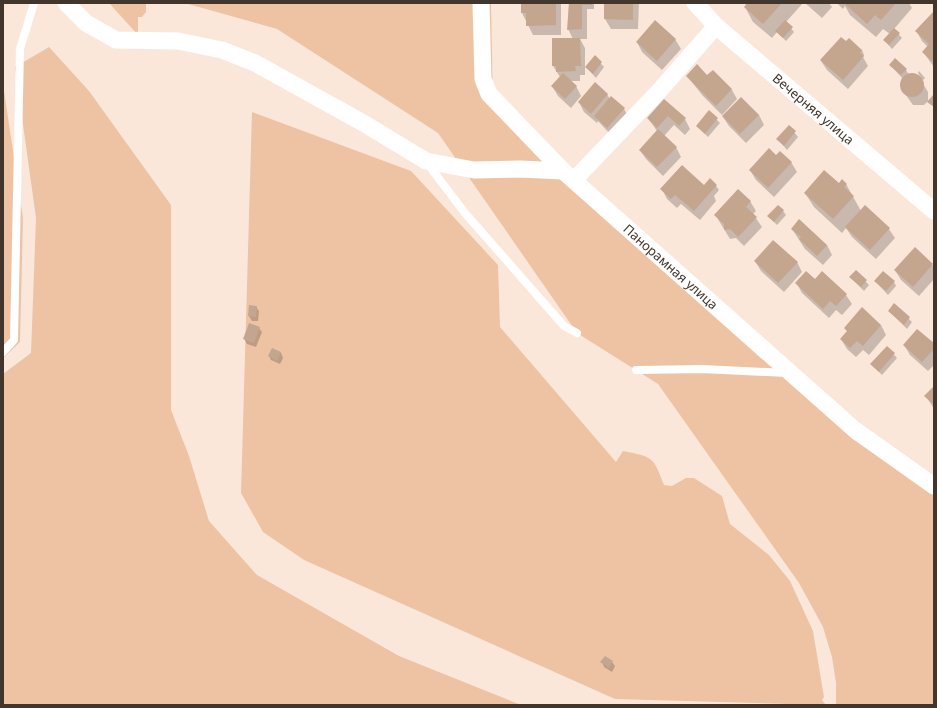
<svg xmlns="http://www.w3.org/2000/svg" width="937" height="708" viewBox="0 0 937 708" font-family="'Noto Sans',sans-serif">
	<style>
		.green { fill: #edc3a4 }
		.shadow { fill: #0003 }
		.building { fill: #c4a68f }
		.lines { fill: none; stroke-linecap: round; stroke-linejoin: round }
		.lane { stroke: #fff; stroke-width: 8 }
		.street { stroke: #fff; stroke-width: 17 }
		.labels { text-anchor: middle; stroke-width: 4; stroke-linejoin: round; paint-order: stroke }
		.street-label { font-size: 13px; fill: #42352c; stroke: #fef7f2 }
	</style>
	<rect width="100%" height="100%" fill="#fbe7d9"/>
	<g class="green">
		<polygon points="109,3 491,3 493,104 564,179 934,495 934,705 836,705 836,683 832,657 823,627 799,583 658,384 577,333 438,133 277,29 188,4 146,3 146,12 142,17 138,17 138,35"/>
		<polygon points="49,47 89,91 171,205 171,410 189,456 209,521 257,575 399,656 521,705 3,705 3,374 31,353 36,218 15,67"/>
		<polygon points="3,84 23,218 20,342 3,358"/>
		<path d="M252,112L411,171L498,265L500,327L616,462L623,451C653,457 653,456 664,485L672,486L686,478H694L722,496L730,524L769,555L790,581L813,631L824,697L822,700L826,705L615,699L304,560L263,532L241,493Z"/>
	</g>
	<g class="shadow">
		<polygon points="522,3 561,3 561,35 533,35 522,13"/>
		<polygon points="569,3 594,3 594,9 587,9 587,39 580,39 585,48 585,75 580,75 580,81 570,81 576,86 581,96 571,108 558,96 552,86 560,77 553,66 573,39 568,29"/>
		<polygon points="605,3 639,3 638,29 611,29 605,19"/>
		<polygon points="749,3 803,3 786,22 794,32 786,41 777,32 772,38 753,22 745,7"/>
		<polygon points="805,3 829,3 832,7 822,18"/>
		<polygon points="837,3 909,3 912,8 894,29 902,38 892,49 884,40 890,34 883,29 876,37 850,15 845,6 843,9"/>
		<polygon points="933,14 934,14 934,67 923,52 928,47 922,41 917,32"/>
		<polygon points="675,39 681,49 662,70 642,52 637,42"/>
		<polygon points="849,45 862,50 864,55 863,57 868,66 848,89 827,70 821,61"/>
		<polygon points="595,57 604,67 596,78 586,67"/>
		<polygon points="890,65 906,70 910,76 919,77 928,92 928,101 924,105 913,105 903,91 903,81 904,80"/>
		<polygon points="713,71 732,90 737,99 722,115 703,96 687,76 707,75"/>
		<polygon points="919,71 925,78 923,80 918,73"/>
		<polygon points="607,94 610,99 624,109 629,118 613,137 598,121 597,123 584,112 579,102"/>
		<polygon points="741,98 759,115 764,125 746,143 729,126 723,117"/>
		<polygon points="664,100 685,119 690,129 685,135 674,125 664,136 676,147 681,157 663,176 646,159 640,150 657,131 648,118"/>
		<polygon points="709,112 720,123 708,137 697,126"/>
		<polygon points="789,126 798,137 787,150 778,139"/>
		<polygon points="776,157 791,162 797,172 774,197 756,180 750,170"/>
		<polygon points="846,184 861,211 889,229 895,238 876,259 852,237 846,228 842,233 814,207 805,193"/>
		<polygon points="716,186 719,190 714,196 716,201 700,220 681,204 677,208 667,199 662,189"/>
		<polygon points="750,201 756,211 753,214 762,227 744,246 736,238 730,239 716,216"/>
		<polygon points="783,211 786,215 777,225 768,216"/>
		<polygon points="792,229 827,245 832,255 823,265 805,249"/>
		<polygon points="915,249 934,267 934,279 919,296 901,280 895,270"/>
		<polygon points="755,261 797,262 802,272 784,292 761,271"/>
		<polygon points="856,271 869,285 864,291 850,277"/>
		<polygon points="815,280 846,295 852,304 842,315 836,310 829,318 802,293 797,284"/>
		<polygon points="875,281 894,282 896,286 888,295"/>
		<polygon points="895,305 912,322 907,329 889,311"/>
		<polygon points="256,307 259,311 258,321 252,321 249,316"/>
		<polygon points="881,325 886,335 869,355 863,350 856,357 847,349 841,339 848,332 845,328"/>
		<polygon points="259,328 262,332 256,347 247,344 244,339"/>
		<polygon points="904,345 934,345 934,365 928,371 910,355"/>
		<polygon points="887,347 897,358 882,375 871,364"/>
		<polygon points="272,349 281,353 283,358 280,364 271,360 269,356"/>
		<polygon points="934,388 934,409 926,396"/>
		<polygon points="602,662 612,662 615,666 612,672 604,667"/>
	</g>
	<g class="building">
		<polygon points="521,3 556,3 556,25 526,26 526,13 521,13"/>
		<polygon points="569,3 592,3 592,5 582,5 582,29 567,30"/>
		<polygon points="604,3 633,3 633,20 604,19"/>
		<polygon points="747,3 782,3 763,24 744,7"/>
		<polygon points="844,3 896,3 881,20 875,15 867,24"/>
		<polygon points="933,12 934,59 932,61 922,52 929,44 915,31"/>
		<polygon points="655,20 676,39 657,61 636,42"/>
		<polygon points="785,20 793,27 783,38 775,31"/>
		<polygon points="894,28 900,33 889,45 883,40"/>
		<polygon points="841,37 846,41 849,38 862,50 860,53 864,56 843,80 820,60"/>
		<polygon points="552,38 580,38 581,66 575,66 576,71 556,72 556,66 552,66"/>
		<polygon points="595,55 602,62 593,74 585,67"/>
		<polygon points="895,58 907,69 901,75 889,65"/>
		<polygon points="697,64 707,75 713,70 732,89 716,106 686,76"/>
		<polygon points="563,73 577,86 565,99 551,86"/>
		<circle cx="912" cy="85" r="12"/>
		<polygon points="595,82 608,94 591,114 578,102"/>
		<polygon points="933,95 934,96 934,107 927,102"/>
		<polygon points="611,96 625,108 607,128 594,116"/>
		<polygon points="741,97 759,115 740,134 722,116"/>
		<polygon points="664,99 686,118 679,126 668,116 657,128 647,118"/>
		<polygon points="709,110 718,118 705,134 696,126"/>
		<polygon points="789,125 796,131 784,146 776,139"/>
		<polygon points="658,129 677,147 657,167 639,150"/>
		<polygon points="769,148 776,155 780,151 792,162 768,188 749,170"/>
		<polygon points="682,165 704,185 710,178 717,185 694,211 675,195 671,199 660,189"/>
		<polygon points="824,170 839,183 842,179 847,184 844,187 854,196 833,219 804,193"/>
		<polygon points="738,189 751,201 746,207 757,217 738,237 730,229 724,230 724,224 714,215"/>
		<polygon points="778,205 784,210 774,222 767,216"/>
		<polygon points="865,205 890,228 870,250 845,227"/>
		<polygon points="799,219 827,245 817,256 799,239 801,237 791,229"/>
		<polygon points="773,240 798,262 778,283 754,261"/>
		<polygon points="915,247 933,264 913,287 894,270"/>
		<polygon points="856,270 867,280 861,287 849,277"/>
		<polygon points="806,271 815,279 822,271 847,294 836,306 830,301 823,309 795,283"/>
		<polygon points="883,271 895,281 886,291 874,281"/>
		<polygon points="894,303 910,317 904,325 888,311"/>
		<polygon points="249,305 257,306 256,317 248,316"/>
		<polygon points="862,307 881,325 863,346 857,341 850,348 840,339 847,331 844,328"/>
		<polygon points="249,323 260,327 254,343 243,339"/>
		<polygon points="917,329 934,343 934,349 922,362 903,345"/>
		<polygon points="887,346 895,353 879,372 870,364"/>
		<polygon points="272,348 281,352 277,361 268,356"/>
		<polygon points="934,386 934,405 924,396"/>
		<polygon points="605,656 613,661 609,668 600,662"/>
	</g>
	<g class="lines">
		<g class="lane">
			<polyline points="427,163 465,213 564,326 577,333"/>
			<polyline points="3,352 14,340 20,49 34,3"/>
			<polyline points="636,370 702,369 787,373"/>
		</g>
		<g class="street">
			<polyline points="66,3 86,23 116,40 178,41 222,50 255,63 365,124 426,161 474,170 520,169 563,171"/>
			<path id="s1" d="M481,3L483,79L489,94L563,171L855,430L934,486"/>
			<path id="s2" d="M695,3L716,26L934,211"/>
			<polyline points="574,180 660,90 716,26"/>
		</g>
	</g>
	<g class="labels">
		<g class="street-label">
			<text dy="5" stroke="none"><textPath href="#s2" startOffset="159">Вечерняя улица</textPath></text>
			<text dy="5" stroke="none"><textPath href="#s1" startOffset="343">Панорамная улица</textPath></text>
		</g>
	</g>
	<rect width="937" height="708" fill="none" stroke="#42352c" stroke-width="8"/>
</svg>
